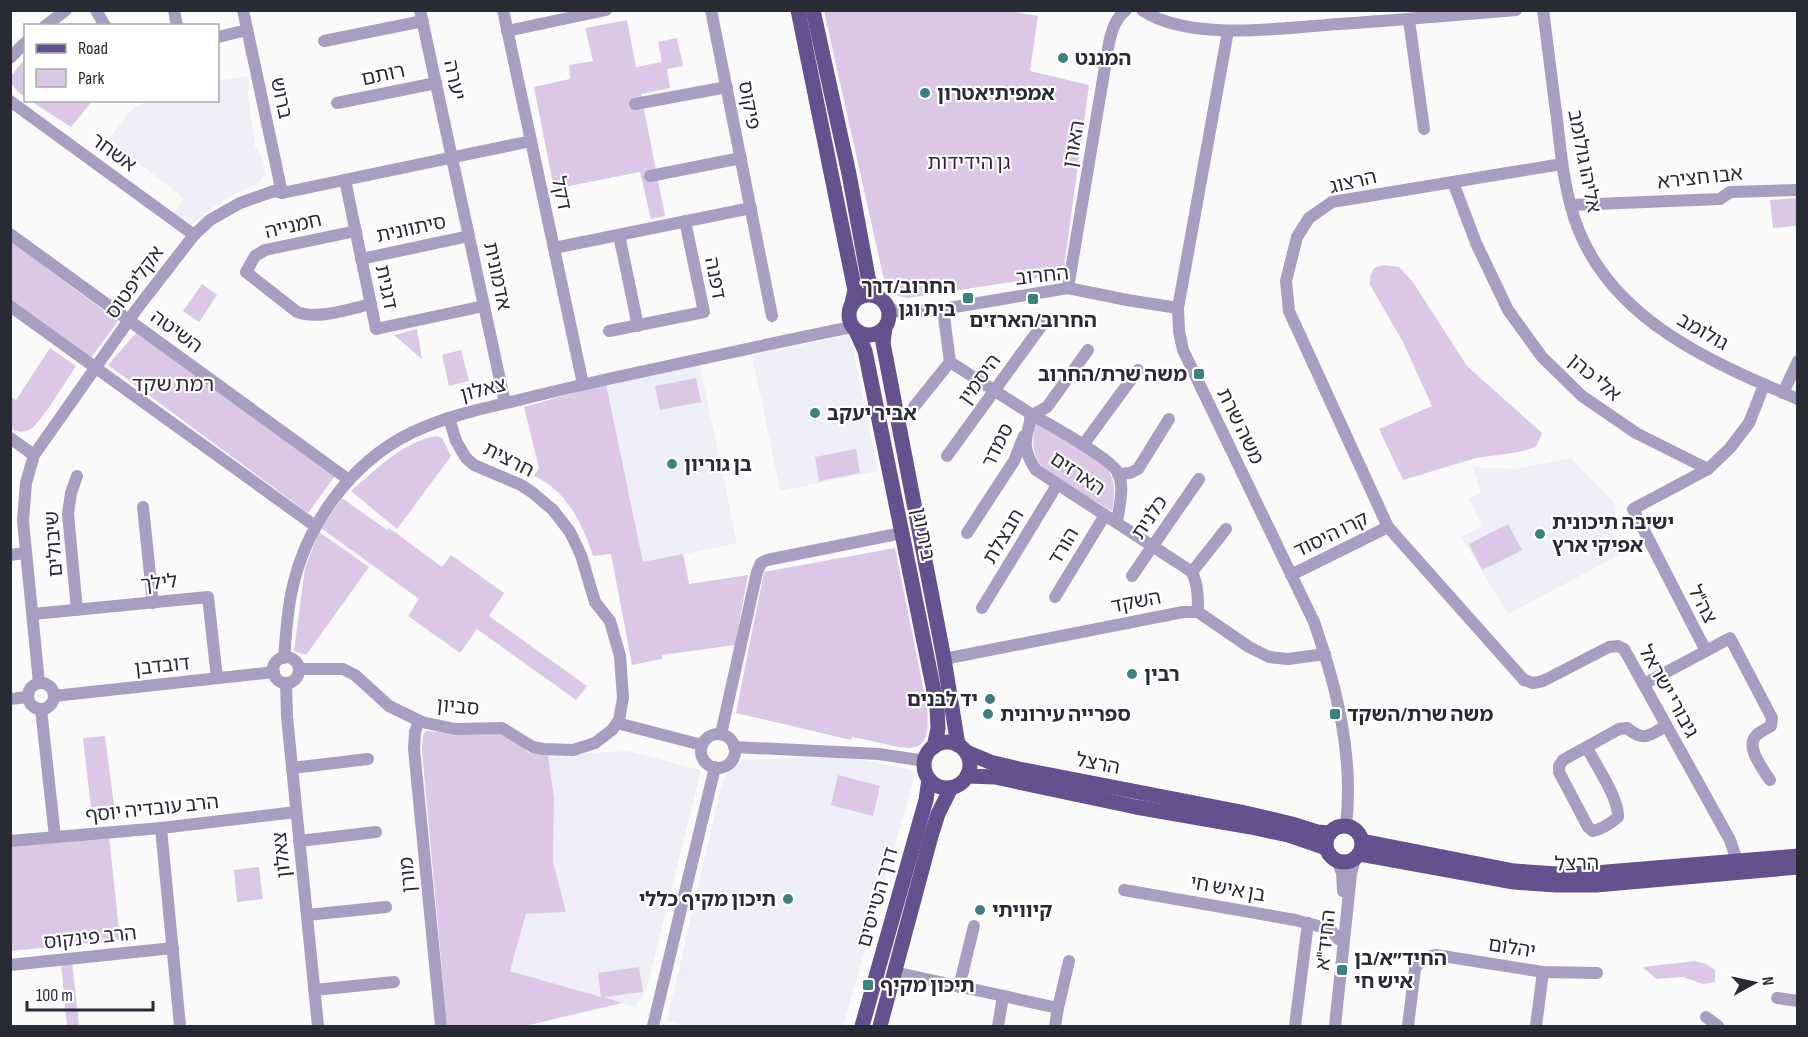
<svg xmlns="http://www.w3.org/2000/svg" width="1808" height="1037" viewBox="0 0 1808 1037" font-family="'Sofia Sans Condensed','Noto Sans Hebrew',sans-serif">
	<style>
		.built { fill: #eeeff6 }
		.green { fill: #dcc7e6 }
		.lines { fill: none; stroke-linecap: round; stroke-linejoin: round }
		.minor { stroke: #a89ec1; stroke-width: 12 }
		.major { stroke: #65518e; stroke-width: 15 }
		.poi-dot { fill: #3b827e; stroke: #fff; stroke-width: 2 }
		.labels { text-anchor: middle; stroke-width: 4.5; stroke-linejoin: round; paint-order: stroke }
		.poi-label { font-size: 20px; font-weight: bold; fill: #282a34; stroke: #fff; text-anchor: start }
		.street-label { font-size: 20px; fill: #282a34; stroke: #fff }
		.park-label { font-size: 20px; fill: #391a45; stroke: #fff }
		.neighbourhood-label { font-size: 21px; fill: #282a34; stroke: #fff }
	</style>
	<rect width="100%" height="100%" fill="#fafafa"/>
	<g class="built">
		<polygon points="248,76 249,88 248,96 255,146 263,160 265,174 260,182 224,200 206,212 191,225 174,213 184,198 108,140 130,111 137,106 151,101 218,100 218,81"/>
		<polygon points="850,335 878,471 780,491 752,355"/>
		<polygon points="700,365 737,543 643,563 606,384"/>
		<polygon points="1571,458 1616,505 1612,531 1623,553 1508,614 1461,537 1482,526 1469,499 1481,493 1473,467 1516,469"/>
		<polygon points="629,751 700,770 700,774 646,990 635,1007 510,971 526,914 566,911 553,862 554,798 548,755"/>
		<polygon points="845,756 910,770 914,773 914,778 843,1026 686,1026 667,1021 721,787 728,771 741,760"/>
	</g>
	<g class="green">
		<polygon points="1002,10 1038,16 1030,71 1089,85 1064,267 1057,275 907,298 895,295 885,284 824,11"/>
		<polygon points="627,20 636,67 662,62 658,42 677,38 683,66 667,69 670,88 641,94 665,216 651,219 640,172 554,189 534,87 570,79 569,65 593,61 585,28"/>
		<polygon points="25,59 25,97 19,93 10,82 11,76"/>
		<polygon points="31,101 92,101 71,127"/>
		<polygon points="1797,198 1797,226 1773,228 1770,200"/>
		<polygon points="10,241 118,321 90,359 11,300"/>
		<polygon points="1384,265 1399,267 1412,281 1467,366 1542,433 1536,447 1519,452 1476,458 1403,480 1379,429 1432,406 1403,342 1370,285 1370,277 1374,268"/>
		<polygon points="202,284 217,295 199,322 183,311"/>
		<polygon points="417,329 422,359 394,335"/>
		<polygon points="137,332 335,476 308,513 108,365"/>
		<path d="M50,348L76,366C68,378 41,422 32,428C24,433 18,433 11,428V397L16,400Z"/>
		<polygon points="461,350 469,381 449,386 442,355"/>
		<polygon points="696,378 701,402 660,410 655,386"/>
		<path d="M606,384L643,562L683,554L689,584L748,575L735,645L662,655V659L632,665L611,554L593,556C583,524 566,490 534,476L539,468L524,407Z"/>
		<path d="M1035,422C1051,432 1103,459 1110,473C1116,485 1114,499 1112,511C1095,500 1052,479 1040,464C1031,452 1033,436 1035,422Z"/>
		<path d="M437,436L442,438L451,456L397,529L351,491C376,470 403,441 437,436Z"/>
		<polygon points="856,449 860,473 819,481 815,457"/>
		<polygon points="342,498 387,530 389,528 442,567 451,555 504,593 489,616 587,686 576,700 477,629 460,653 408,616 419,599 321,528"/>
		<polygon points="1508,524 1522,550 1482,570 1469,544"/>
		<polygon points="319,532 369,567 306,655 294,651 305,568"/>
		<path d="M895,548L927,707C930,741 925,754 889,745C877,742 864,739 852,737L851,740L736,713L764,572Z"/>
		<polygon points="426,731 451,733 508,733 529,753 548,755 554,798 553,862 566,912 526,914 510,971 601,997 598,973 639,967 643,992 604,997 622,1003 525,1026 447,1026 422,751 423,735"/>
		<polygon points="105,736 114,805 91,808 83,738"/>
		<polygon points="838,775 880,786 873,816 831,805"/>
		<polygon points="109,836 120,940 11,951 10,846"/>
		<polygon points="259,867 263,899 237,902 234,870"/>
		<polygon points="1695,961 1706,964 1715,970 1715,982 1703,984 1683,977 1656,979 1643,967"/>
		<polygon points="72,962 79,1025 67,1026 61,963"/>
	</g>
	<g class="lines">
		<g class="minor">
			<polyline points="96,10 105,26"/>
			<polyline points="174,10 177,26"/>
			<polyline points="243,10 282,193"/>
			<polyline points="420,10 505,403"/>
			<polyline points="503,10 583,384"/>
			<polyline points="711,10 772,316"/>
			<path d="M1142,10C1189,42 1283,28 1339,24C1398,20 1457,15 1516,10"/>
			<path d="M1543,10C1548,47 1552,83 1557,119C1561,157 1565,196 1579,231C1616,322 1713,363 1798,399"/>
			<polyline points="1409,20 1424,129"/>
			<polyline points="45,26 66,10"/>
			<polyline points="507,31 606,10"/>
			<path d="M1228,31L1178,308L1179,331L1183,350L1314,622C1337,688 1354,756 1346,826"/>
			<polyline points="218,37 247,30"/>
			<polyline points="324,41 423,21"/>
			<polyline points="10,58 26,42"/>
			<polyline points="10,101 194,235"/>
			<polyline points="337,103 436,83"/>
			<polyline points="635,104 727,87"/>
			<polyline points="1562,164 1332,202 1309,218 1297,237 1286,281 1289,311 1388,527 1524,680 1533,683 1543,681 1609,647 1618,646 1624,649 1730,840 1739,867"/>
			<polyline points="650,176 741,158"/>
			<polyline points="345,180 376,329 484,306"/>
			<polyline points="1453,182 1476,243 1508,310 1542,357 1582,396 1636,433 1708,469 1730,448 1749,423 1764,385"/>
			<polyline points="1571,205 1720,199 1730,192 1798,190"/>
			<path d="M356,231L265,250L255,256L246,272L297,312C318,320 349,309 371,304"/>
			<polyline points="10,234 349,480"/>
			<polyline points="619,235 638,326"/>
			<polyline points="554,248 751,208"/>
			<polyline points="361,259 469,236"/>
			<path d="M1068,288L1109,43C1112,30 1115,19 1126,10"/>
			<polyline points="10,306 315,526"/>
			<polyline points="887,306 895,311 910,312 943,309 1068,288 1127,300 1178,308"/>
			<path d="M943,309L950,362C977,379 1004,397 1031,414C1048,424 1111,458 1118,473C1125,487 1119,507 1117,522"/>
			<polyline points="609,331 704,312 685,221"/>
			<polyline points="1783,393 1798,361"/>
			<polyline points="913,408 950,362"/>
			<path d="M1032,415C1025,439 1021,448 1036,470L1192,572C1198,585 1198,597 1198,612"/>
			<polyline points="1030,419 1032,415 1047,407 1088,350"/>
			<polyline points="10,438 34,455"/>
			<polyline points="1083,445 1138,370"/>
			<polyline points="947,456 1042,325"/>
			<path d="M1708,469L1633,509L1706,651L1730,638L1772,718L1771,726C1766,729 1758,732 1755,737C1746,748 1764,771 1770,780"/>
			<polyline points="1118,474 1130,473 1138,469 1169,419"/>
			<polyline points="77,476 71,493 68,514 77,610"/>
			<polyline points="143,507 153,603"/>
			<polyline points="967,533 1014,461 1024,436"/>
			<polyline points="10,555 25,553"/>
			<polyline points="1192,572 1226,529"/>
			<polyline points="1291,575 1388,527"/>
			<polyline points="1132,576 1199,479"/>
			<polyline points="1055,597 1105,515"/>
			<polyline points="982,608 1057,485"/>
			<polyline points="33,614 208,597 217,678"/>
			<circle cx="286" cy="670" r="13"/>
			<path d="M284,658C286,635 287,612 292,590C306,525 350,463 411,433C444,417 480,409 515,401C546,393 577,386 608,379C689,362 771,343 852,327"/>
			<polyline points="944,659 1183,612 1198,612 1249,647 1269,657 1288,659 1325,654"/>
			<polyline points="299,669 343,669 355,675 389,706 422,722 455,729 502,728 533,747 543,749 573,750 595,743 612,730 619,720 623,698 620,656 610,621 595,602 581,555 570,532 553,510 533,493 521,485 474,465 466,458 456,441 449,418"/>
			<polyline points="39,683 23,521 26,483 34,455 136,310 194,235 210,220 240,203 274,191 282,193 531,141"/>
			<polyline points="286,683 287,717 318,1026"/>
			<circle cx="41" cy="696" r="13"/>
			<polyline points="1644,684 1706,651"/>
			<polyline points="54,696 274,672"/>
			<polyline points="10,699 28,697"/>
			<polyline points="41,709 55,837"/>
			<polyline points="419,721 415,732 414,749 441,1026"/>
			<polyline points="617,723 702,745"/>
			<polyline points="721,734 757,572 761,563 767,560 902,533"/>
			<circle cx="718" cy="751" r="17"/>
			<polyline points="734,747 879,754 925,761"/>
			<path d="M1587,748C1596,765 1619,799 1618,817C1611,823 1602,829 1593,831L1588,827L1559,772V766L1563,760L1619,729L1627,728C1644,742 1648,736 1666,726"/>
			<polyline points="292,768 368,759"/>
			<polyline points="161,828 180,1026"/>
			<polyline points="10,841 161,828 296,812"/>
			<polyline points="299,841 376,832"/>
			<polyline points="1337,861 1342,873 1343,891"/>
			<polyline points="1124,890 1295,920 1330,929 1338,939"/>
			<polyline points="307,915 386,907"/>
			<polyline points="10,965 173,948"/>
			<polyline points="894,972 1058,1008 1069,961"/>
			<polyline points="959,987 974,926"/>
			<polyline points="314,990 394,982"/>
			<polyline points="1777,998 1798,1001"/>
			<polyline points="1706,1017 1718,1026"/>
			<polyline points="653,1026 715,767"/>
			<polyline points="998,1026 1003,996"/>
			<polyline points="1055,1026 1058,1008"/>
			<polyline points="1295,1026 1308,923"/>
			<polyline points="1335,1026 1351,874 1355,859"/>
			<polyline points="1408,1026 1415,969 1422,958 1436,955 1543,972 1597,973"/>
			<polyline points="1536,1026 1543,972"/>
		</g>
		<g class="major">
			<polyline points="798,10 853,281 855,290 852,303"/>
			<polyline points="813,10 849,174 868,277 871,286 878,297"/>
			<circle cx="869" cy="315" r="20"/>
			<polyline points="885,327 883,343 944,659 958,745"/>
			<polyline points="856,331 865,351 937,706 938,729 934,747"/>
			<circle cx="947" cy="765" r="23"/>
			<polyline points="966,752 990,762 1019,769 1241,812 1292,824 1317,832 1330,833"/>
			<polyline points="967,776 995,777 1136,807 1251,827 1288,835 1326,848"/>
			<circle cx="1344" cy="844" r="18"/>
			<polyline points="1362,841 1514,871 1557,874 1595,873 1798,856"/>
			<polyline points="1360,854 1514,882 1556,885 1596,885 1798,867"/>
			<polyline points="862,1026 926,800 929,779"/>
			<polyline points="880,1026 931,836 938,814 951,788"/>
		</g>
	</g>
	<g class="poi-dot">
		<circle cx="1063" cy="58" r="6"/>
		<circle cx="925" cy="93" r="6"/>
		<rect x="962" y="292" width="12" height="12" rx="3"/>
		<rect x="1027" y="293" width="12" height="12" rx="3"/>
		<rect x="1193" y="368" width="12" height="12" rx="3"/>
		<circle cx="815" cy="413" r="6"/>
		<circle cx="672" cy="464" r="6"/>
		<circle cx="1540" cy="534" r="6"/>
		<circle cx="1132" cy="674" r="6"/>
		<circle cx="990" cy="699" r="6"/>
		<circle cx="988" cy="714" r="6"/>
		<rect x="1329" y="708" width="12" height="12" rx="3"/>
		<circle cx="788" cy="899" r="6"/>
		<circle cx="980" cy="910" r="6"/>
		<rect x="1336" y="964" width="12" height="12" rx="3"/>
		<rect x="862" y="979" width="12" height="12" rx="3"/>
	</g>
	<g class="labels">
		<g class="poi-label">
			<text x="1075" y="65">המגנט</text>
			<text x="937" y="100">אמפיתיאטרון</text>
			<text x="956" y="293" text-anchor="end">החרוב/דרך<tspan x="956" dy="23">בית וגן</tspan></text>
			<text x="1033" y="327" text-anchor="middle">החרוב/הארזים</text>
			<text x="1187" y="381" text-anchor="end">משה שרת/החרוב</text>
			<text x="827" y="420">אביר יעקב</text>
			<text x="684" y="471">בן גוריון</text>
			<text x="1552" y="529">ישיבה תיכונית<tspan x="1552" dy="23">אפיקי ארץ</tspan></text>
			<text x="1144" y="681">רבין</text>
			<text x="978" y="706" text-anchor="end">יד לבנים</text>
			<text x="1000" y="721">ספרייה עירונית</text>
			<text x="1347" y="721">משה שרת/השקד</text>
			<text x="776" y="906" text-anchor="end">תיכון מקיף כללי</text>
			<text x="992" y="917">קיוויתי</text>
			<text x="1354" y="965">החיד״א/בן<tspan x="1354" dy="23">איש חי</tspan></text>
			<text x="880" y="992">תיכון מקיף</text>
		</g>
		<g class="street-label">
			<text transform="translate(383 74) rotate(-12)" y="7">רותם</text>
			<text transform="translate(455 80) rotate(78)" y="7">יערה</text>
			<text transform="translate(282 98) rotate(78)" y="7">ברוש</text>
			<text transform="translate(750 105) rotate(79)" y="7">פיקוס</text>
			<text transform="translate(1073 144) rotate(-80)" y="7">האורן</text>
			<text transform="translate(114 152) rotate(36)" y="7">אשחר</text>
			<text transform="translate(1585 161) rotate(79)" y="7">אליהו גולומב</text>
			<text transform="translate(1700 177) rotate(-6)" y="7">אבו חצירא</text>
			<text transform="translate(1353 181) rotate(-13)" y="7">הרצוג</text>
			<text transform="translate(562 193) rotate(78)" y="7">דקל</text>
			<text transform="translate(293 225) rotate(-13)" y="7">חמנייה</text>
			<text transform="translate(411 228) rotate(-12)" y="7">סיתוונית</text>
			<text transform="translate(1042 275) rotate(-6)" y="7">החרוב</text>
			<text transform="translate(498 276) rotate(78)" y="7">אדמונית</text>
			<text transform="translate(716 278) rotate(79)" y="7">דפנה</text>
			<text transform="translate(134 282) rotate(-54)" y="7">אקליפטוס</text>
			<text transform="translate(387 287) rotate(78)" y="7">דגנית</text>
			<text transform="translate(177 331) rotate(36)" y="7">השיטה</text>
			<text transform="translate(1703 331) rotate(30)" y="7">גולומב</text>
			<text transform="translate(1595 377) rotate(40)" y="7">אלי כהן</text>
			<text transform="translate(979 379) rotate(-54)" y="7">היסמין</text>
			<text transform="translate(483 389) rotate(-14)" y="7">צאלון</text>
			<text transform="translate(1241 426) rotate(64)" y="7">משה שרת</text>
			<text transform="translate(997 445) rotate(-64)" y="7">סמדר</text>
			<text transform="translate(509 459) rotate(27)" y="7">חרצית</text>
			<text transform="translate(1078 473) rotate(34)" y="7">הארזים</text>
			<text transform="translate(1149 517) rotate(-56)" y="7">כלנית</text>
			<text transform="translate(924 534) rotate(79)" y="7">בית וגן</text>
			<text transform="translate(1331 534) rotate(-26)" y="7">קרו היסוד</text>
			<text transform="translate(1003 536) rotate(-59)" y="7">חבצלת</text>
			<text transform="translate(53 544) rotate(-94)" y="7">שיבולים</text>
			<text transform="translate(1063 546) rotate(-59)" y="7">הורד</text>
			<text transform="translate(159 582) rotate(-6)" y="7">לילך</text>
			<text transform="translate(1136 601) rotate(-11)" y="7">השקד</text>
			<text transform="translate(1703 604) rotate(63)" y="7">צה"ל</text>
			<text transform="translate(162 665) rotate(-6)" y="7">דובדבן</text>
			<text transform="translate(1669 691) rotate(61)" y="7">גיבורי ישראל</text>
			<text transform="translate(458 706) rotate(5)" y="7">סביון</text>
			<text transform="translate(1098 763) rotate(11)" y="7">הרצל</text>
			<text transform="translate(152 808) rotate(-6)" y="7">הרב עובדיה יוסף</text>
			<text transform="translate(281 855) rotate(-96)" y="7">צאלון</text>
			<text transform="translate(1577 863) rotate(-1)" y="7">הרצל</text>
			<text transform="translate(407 875) rotate(-95)" y="7">מורן</text>
			<text transform="translate(1228 888) rotate(10)" y="7">בן איש חי</text>
			<text transform="translate(877 897) rotate(-74)" y="7">דרך הטייסים</text>
			<text transform="translate(90 937) rotate(-6)" y="7">הרב פינקוס</text>
			<text transform="translate(1325 940) rotate(-84)" y="7">החיד"א</text>
			<text transform="translate(1512 947) rotate(9)" y="7">יהלום</text>
		</g>
		<g class="park-label">
			<text x="969" y="169">גן הידידות</text>
		</g>
		<g class="neighbourhood-label">
			<text x="173" y="391">רמת שקד</text>
		</g>
	</g>
	<rect width="1808" height="1037" fill="none" stroke="#282a34" stroke-width="24"/>
	<rect x="24" y="24" width="195" height="78" fill="#ffffff" stroke="#a9aaae" stroke-width="1.5"/>
	<rect x="36" y="44" width="30" height="9" fill="#65518e" stroke="#a9aaae" stroke-width="1.5"/>
	<text x="78" y="54" font-size="18" fill="#282a34">Road</text>
	<rect x="36" y="69" width="30" height="18" fill="#dcc7e6" stroke="#a9aaae" stroke-width="1.5"/>
	<text x="78" y="84" font-size="18" fill="#282a34">Park</text>
	<g transform="translate(1754 983) rotate(82)" stroke="#ffffff" stroke-width="4.5" paint-order="stroke">
	<path d="M0-4.5L10 22L0 15L-10 22Z" fill="#282a34"/>
	<text y="-9" font-size="16" font-weight="bold" text-anchor="middle" fill="#282a34">N</text>
	</g>
	<path d="M27 1001v9h126v-9" fill="none" stroke="#282a34" stroke-width="3"/>
	<text x="36" y="1001" font-size="18" fill="#282a34" stroke="#ffffff" stroke-width="4.5" paint-order="stroke">100 m</text>
</svg>
